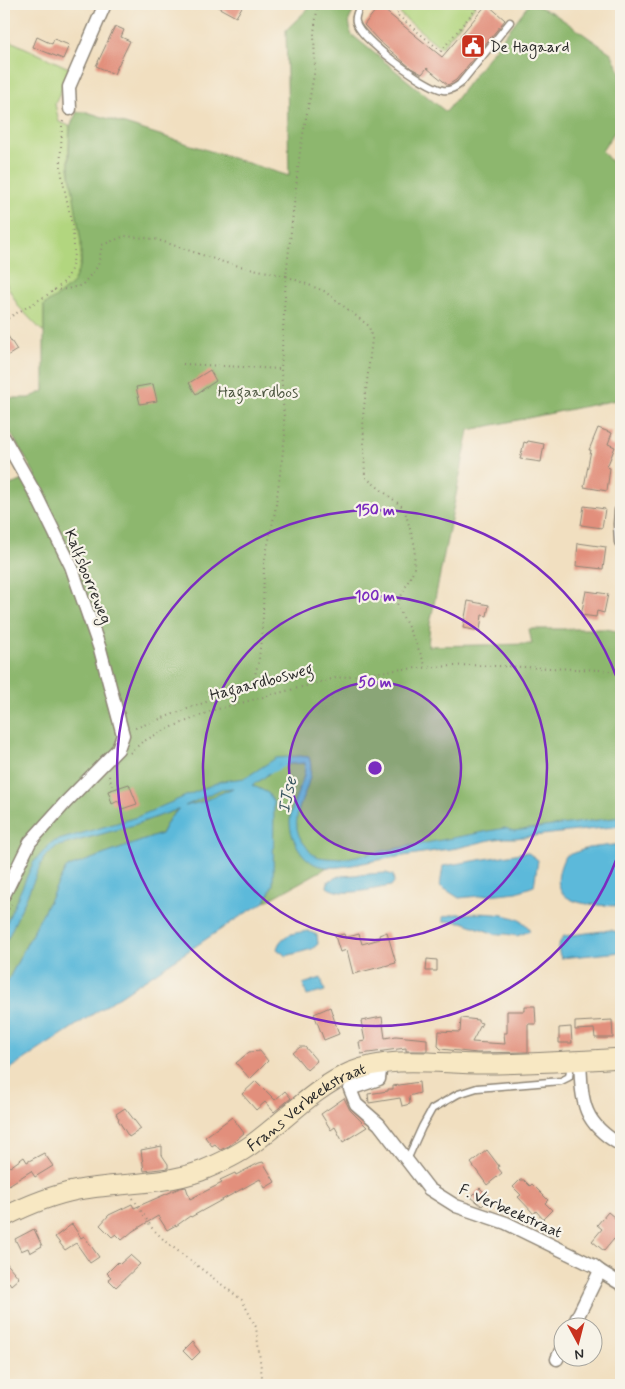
<svg xmlns="http://www.w3.org/2000/svg" width="625" height="1389" viewBox="0 0 625 1389" font-family="Mynerve,sans-serif">
	<style>
		.green { fill: #b2d67f; stroke: #6e8055 }
		.forest { fill: #8db76e; stroke: #5c714c }
		.water { fill: #5cb9da; stroke: #447282; fill-rule: evenodd }
		.lines { fill: none; stroke-linecap: round; stroke-linejoin: round }
		.stream { stroke: #5cb9da; stroke-width: 4 }
		.building { fill: #e28f7c }
		.lane-casing { stroke: #8e8576; stroke-width: 9 }
		.street-casing { stroke: #8e8576; stroke-width: 15 }
		.secondary-casing { stroke: #8e8576; stroke-width: 21 }
		.path { stroke: #8e8576; stroke-width: 2; stroke-dasharray: 1 4; stroke-linecap: butt }
		.lane { stroke: #fff; stroke-width: 6 }
		.street { stroke: #fff; stroke-width: 12 }
		.secondary { stroke: #f8e8c3; stroke-width: 19 }
		.ring { fill: none; stroke: #7b2cbf; stroke-width: 2.5 }
		.labels { text-anchor: middle; stroke-width: 4.5; stroke-linejoin: round; paint-order: stroke }
		.poi-label { font-size: 16px; fill: #2b2b2b; stroke: #f7f3e8; text-anchor: start }
		.park-label { font-size: 16px; fill: #4d5640; stroke: #f7f3e8 }
		.street-label { font-size: 16px; fill: #2b2b2b; stroke: #f7f3e8 }
		.water-label { font-size: 18px; font-style: italic; fill: #3a5660; stroke: #f7f3e8 }
		.centre { fill: #7b2cbf; stroke: #f7f3e8; stroke-width: 2.5 }
		.ring-label { font-size: 15px; text-anchor: middle; font-weight: bold; fill: #7b2cbf; stroke: #f7f3e8; stroke-width: 4.5; stroke-linejoin: round; paint-order: stroke }
	</style>
	<rect width="100%" height="100%" fill="#f7f3e8"/>
	<filter id="ink" filterUnits="userSpaceOnUse"><feTurbulence type="fractalNoise" baseFrequency=".02" numOctaves="2"/><feDisplacementMap in="SourceGraphic" scale="10" xChannelSelector="R" yChannelSelector="G"/><feConvolveMatrix kernelMatrix="1 2 1 2 8 2 1 2 1" color-interpolation-filters="sRGB"/></filter>
	<filter id="wash" filterUnits="userSpaceOnUse"><feTurbulence type="fractalNoise" baseFrequency=".0096" numOctaves="4" result="noise"/><feDisplacementMap in="SourceGraphic" scale="20" xChannelSelector="R" yChannelSelector="G"/><feGaussianBlur stdDeviation="1.12" result="paint"/><feColorMatrix in="noise" values="0 0 0 0 0 0 0 0 0 0 0 0 0 0 0 0 0 1.4 0 .05"/><feComposite in="paint" operator="in"/></filter>
	<g filter="url(#wash)">
		<rect width="100%" height="100%" fill="#f1dfc0"/>
		<g class="green">
			<polygon points="409,4 473,4 475,6 441,48 400,14"/>
			<path d="M4,38L71,69L55,104L59,122L70,126C69,139 68,154 69,168C74,204 92,247 74,282C68,292 54,299 44,305V333L18,306L4,279Z"/>
		</g>
		<polygon class="forest" points="313,4 357,4 349,20 351,34 446,112 529,4 533,4 553,13 611,53 621,73 621,122 602,151 621,173 621,399 469,430 430,624 428,646 532,644 529,629 606,629 621,632 621,824 465,842 335,863 265,902 273,884 241,785 201,802 179,808 169,819 161,834 66,869 4,988 4,487 36,476 4,422 4,400 7,398 29,398 44,391 44,305 58,296 73,283 81,264 81,242 69,166 70,126 77,112 87,112 289,176 286,30"/>
		<g class="water">
			<path d="M300,756L309,757C320,786 279,817 306,846C308,849 311,854 314,855C321,859 334,858 341,859L505,828L514,831L621,817V826L515,838C490,836 466,849 441,850C418,854 395,857 373,861C356,864 337,870 320,866C303,862 290,838 290,822C290,801 306,784 305,763L279,765L261,780L252,785L268,793L274,803L273,884L265,902L244,914L4,1073V988L66,868L161,834L169,819L179,809L134,825L56,847L44,858L38,871L4,947V928L33,863L52,842L137,817L221,781L245,778L276,758ZM233,788L201,802L185,806L221,789Z"/>
			<path d="M621,844V906C586,905 541,906 565,856L588,848Z"/>
			<polygon points="527,852 538,860 534,886 517,892 459,898 440,886 443,866"/>
			<path d="M386,873L393,875L394,882L391,886L385,887C369,890 340,897 327,887L328,881L339,876Z"/>
			<path d="M455,914C474,913 523,910 530,931L517,936L506,934H495L462,922L443,921V917Z"/>
			<path d="M610,930L621,933V952L561,958C557,950 558,943 564,936Z"/>
			<path d="M308,931L317,935L318,944L312,949L286,956L277,949C281,934 294,933 308,931Z"/>
			<polygon points="321,978 325,991 307,996 303,984"/>
		</g>
		<g class="lines">
			<polyline class="stream" points="271,771 287,763"/>
		</g>
		<g id="blocks">
			<g class="building">
				<polygon points="212,4 236,4 242,7 236,17"/>
				<polygon points="487,4 505,20 456,80 448,85 427,68 422,74 411,68 379,41 364,25 379,6 442,57"/>
				<polygon points="115,26 124,30 121,37 130,41 114,74 96,66"/>
				<polygon points="37,37 52,44 54,39 69,45 63,59 33,47"/>
				<polygon points="4,330 17,350 4,358"/>
				<polygon points="210,370 216,381 196,394 189,383"/>
				<polygon points="153,384 157,401 140,404 136,387"/>
				<polygon points="598,428 612,433 608,444 615,447 607,467 610,468 607,491 584,487 591,450 589,450"/>
				<polygon points="528,441 544,444 541,462 520,459 524,442 527,443"/>
				<polygon points="584,506 605,509 602,528 581,525"/>
				<polygon points="578,543 606,547 603,569 576,566"/>
				<polygon points="586,591 608,594 604,613 597,611 596,617 581,615"/>
				<polygon points="468,601 489,605 487,616 482,615 480,631 463,628"/>
				<polygon points="129,784 137,804 122,809 118,801 112,804 108,791"/>
				<polygon points="387,932 396,963 353,974 347,950 340,952 335,936 344,934 345,938 359,934 362,944 380,939 379,935"/>
				<polygon points="427,959 437,960 437,971 426,971"/>
				<polygon points="525,1006 535,1006 536,1024 528,1024 528,1052 477,1053 441,1049 438,1046 439,1031 460,1032 461,1018 478,1020 478,1022 482,1023 472,1042 505,1044 504,1033 507,1033 507,1011 525,1011"/>
				<polygon points="330,1007 339,1034 324,1040 314,1014"/>
				<polygon points="382,1017 385,1038 396,1036 427,1039 427,1051 406,1051 406,1048 361,1054 359,1042 365,1041 361,1021"/>
				<polygon points="612,1020 613,1038 595,1038 594,1029 575,1030 575,1022"/>
				<polygon points="571,1027 572,1043 559,1043 559,1028"/>
				<polygon points="300,1047 305,1047 317,1061 307,1070 293,1053"/>
				<polygon points="260,1051 268,1061 250,1079 236,1063 249,1052"/>
				<polygon points="256,1081 275,1100 285,1091 291,1098 274,1112 265,1102 256,1110 242,1094"/>
				<polygon points="419,1082 420,1093 409,1096 410,1104 402,1106 400,1098 369,1103 368,1094 388,1091 388,1089 393,1089 393,1086"/>
				<polygon points="344,1098 350,1110 367,1127 343,1142 335,1127 331,1130 321,1114"/>
				<polygon points="125,1108 141,1129 129,1137 118,1120 119,1119 116,1114"/>
				<polygon points="232,1117 244,1133 229,1146 220,1150 215,1144 212,1146 205,1137"/>
				<polygon points="162,1146 162,1155 168,1164 168,1168 144,1171 141,1150"/>
				<polygon points="487,1150 499,1166 498,1168 502,1173 487,1185 471,1163"/>
				<polygon points="44,1153 53,1166 35,1177 31,1171 4,1188 4,1157 10,1167 24,1157 27,1162"/>
				<polygon points="263,1162 275,1182 265,1188 260,1179 191,1217 190,1216 176,1226 176,1225 167,1230 158,1216 133,1231 122,1240 116,1234 112,1237 100,1225 109,1215 132,1204 134,1208 180,1188 186,1187 190,1199 222,1183 220,1180 235,1173 236,1175 259,1163"/>
				<polygon points="520,1180 524,1180 530,1186 532,1184 548,1200 545,1203 552,1210 543,1219 536,1211 534,1214 518,1197 521,1195 513,1187"/>
				<polygon points="480,1188 490,1198 482,1206 471,1197"/>
				<polygon points="608,1212 621,1223 621,1245 614,1239 604,1251 592,1241 602,1229 597,1225"/>
				<polygon points="72,1224 81,1238 84,1236 99,1257 90,1263 76,1243 65,1250 55,1237"/>
				<polygon points="34,1229 42,1246 30,1253 28,1248 21,1251 15,1239"/>
				<polygon points="130,1255 140,1264 116,1287 108,1279 111,1277 107,1273 118,1262 120,1264"/>
				<polygon points="4,1260 19,1278 11,1285 9,1282 4,1286"/>
				<polygon points="192,1342 200,1352 192,1360 183,1351"/>
			</g>
		</g>
	</g>
	<g filter="url(#ink)">
		<use href="#blocks" fill-opacity="0" stroke="#8e8576" stroke-width="1"/>
		<g class="lines">
			<defs>
				<g id="lane">
					<path d="M361,4C359,9 354,16 356,22C360,39 425,87 443,90C450,91 455,88 460,84L510,22"/>
					<polyline points="407,1160 422,1127 432,1109 458,1094 477,1088 561,1081 569,1077 571,1062"/>
				</g>
				<g id="street">
					<polyline points="70,109 69,87 105,4"/>
					<polyline points="4,438 36,495 71,566 100,649 123,735 118,749 66,802 30,842 4,895"/>
					<polyline points="621,511 620,524 621,542"/>
					<path d="M580,1061C582,1102 582,1123 621,1145"/>
					<polyline points="381,1064 379,1079 350,1089 356,1104 379,1124 429,1189 456,1206 506,1223 594,1266 600,1271 573,1326"/>
					<polyline points="600,1271 621,1284"/>
					<polyline points="557,1359 562,1348"/>
				</g>
				<g id="secondary">
					<path id="s1" d="M4,1217C28,1205 52,1195 78,1190C118,1183 162,1185 201,1171C218,1164 236,1156 251,1145C285,1121 312,1089 351,1072C393,1055 438,1064 482,1064C528,1064 575,1061 621,1058"/>
				</g>
			</defs>
			<use href="#lane" class="lane-casing"/>
			<use href="#street" class="street-casing"/>
			<use href="#secondary" class="secondary-casing"/>
			<g class="path">
				<polyline points="318,4 314,32 315,69 300,151 286,276 324,291 369,326 372,339 363,416 365,477 404,508 415,546 414,569 397,605 416,643 426,667"/>
				<polyline points="403,4 396,14 441,51 480,4"/>
				<polyline points="54,290 67,289 82,285 98,266 102,245 125,236 155,239 226,263 286,276 281,369 285,436 275,512 264,563 263,617 259,659 254,679 241,689 133,729"/>
				<path d="M4,321C19,310 57,293 67,278C85,249 63,198 61,166C60,152 62,138 62,124L64,119"/>
				<polyline points="183,364 281,369"/>
				<polyline points="130,753 142,742 165,730 214,710 336,678 403,669 470,665 601,670 621,672"/>
				<polyline points="109,776 112,786"/>
				<polyline points="4,918 11,904"/>
				<polyline points="133,1198 152,1228 166,1242 242,1300 256,1327 263,1385"/>
			</g>
			<use href="#lane" class="lane"/>
			<use href="#street" class="street"/>
			<use href="#secondary" class="secondary"/>
		</g>
	</g>
	<circle cx="375" cy="768" r="86" fill="#7b2cbf" fill-opacity=".12"/>
	<g class="ring">
		<circle cx="375" cy="768" r="86"/>
		<circle cx="375" cy="768" r="172"/>
		<path d="M621 846A258 258 0 1 1 621 690"/>
	</g>
	<defs>
		<symbol id="civic-square" viewBox="-11 -11 22 22"><rect x="-9" y="-9" width="18" height="18" rx="4" fill="#c8321e" stroke="#f7f3e8"/><path d="M-.6-6.5H3V-4.5H.6V-3L4-1V1h2V6H-6V1h2V-1L-.6-3ZM-1.2 2.5V6h2.4V2.5Z" fill="#fff"/></symbol>
	</defs>
	<g fill-rule="evenodd">
		<use href="#civic-square" x="459" y="32" width="28" height="28"/>
	</g>
	<g class="labels">
		<g class="poi-label">
			<text x="490" y="52">De Hagaard</text>
		</g>
		<g class="park-label">
			<text x="258" y="397">Hagaardbos</text>
		</g>
		<g class="street-label">
			<text transform="translate(89 576) rotate(68)" y="6">Kalfsborreweg</text>
			<text transform="translate(261 681) rotate(-15)" y="6">Hagaardbosweg</text>
			<text dy="6" stroke="none"><textPath href="#s1" startOffset="328">Frans Verbeekstraat</textPath></text>
			<text transform="translate(511 1210) rotate(24)" y="6">F. Verbeekstraat</text>
		</g>
		<g class="water-label">
			<text transform="translate(287 795) rotate(-78)" y="6">IJse</text>
		</g>
	</g>
	<circle cx="375" cy="768" r="8" class="centre"/>
	<g class="ring-label">
		<text x="375" y="515">150 m</text>
		<text x="375" y="601">100 m</text>
		<text x="375" y="687">50 m</text>
	</g>
	<rect width="625" height="1389" fill="none" stroke="#f7f3e8" stroke-width="20"/>
	<g transform="translate(578 1342) rotate(173)"><circle r="24" fill="#f7f3e8" stroke="#a5a39c"/>
	<path d="M0-4L9 19L0 12L-9 19Z" fill="#c8321e"/>
	<text y="-8" font-size="14" font-weight="bold" text-anchor="middle" fill="#2b2b2b">N</text>
	</g>
</svg>
